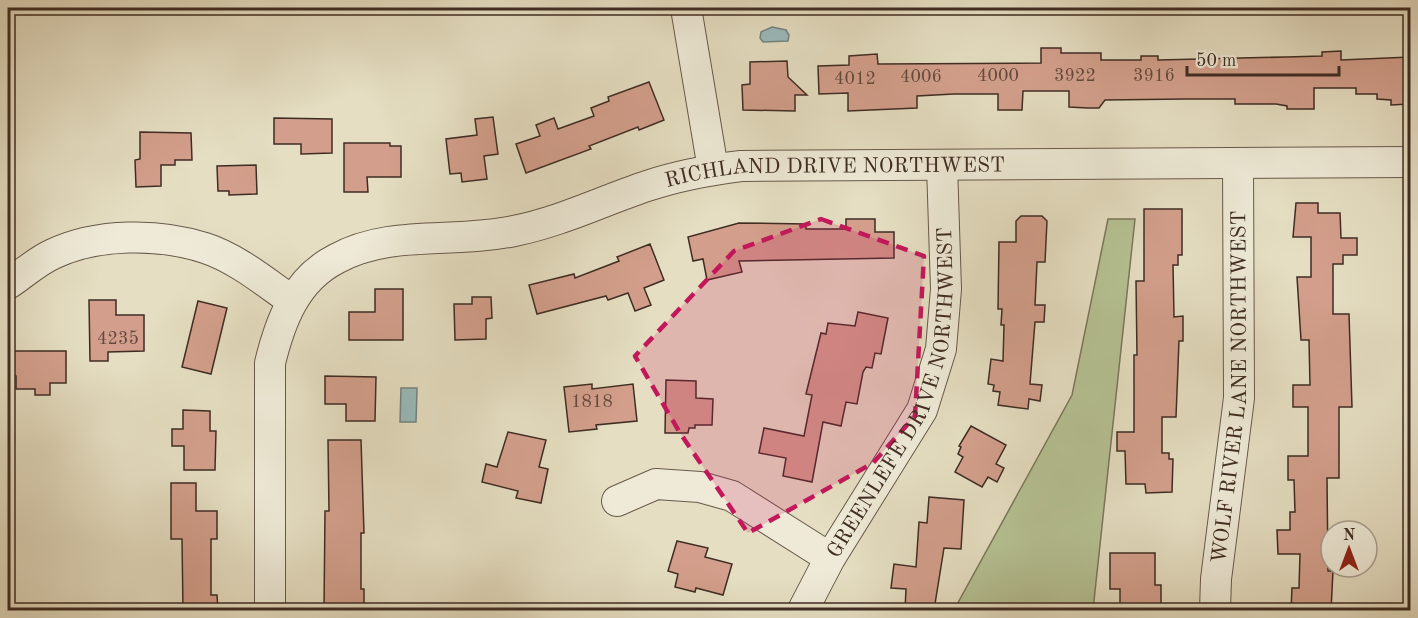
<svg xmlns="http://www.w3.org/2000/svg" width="1418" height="618" viewBox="0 0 1418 618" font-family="'Old Standard TT',serif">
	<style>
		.green { fill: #b5c193; stroke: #7a775b; stroke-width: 1.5 }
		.water { fill: #99babc; stroke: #75827f; stroke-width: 1.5 }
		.building { fill: #d39f8c; stroke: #3f2d23; stroke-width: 1.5 }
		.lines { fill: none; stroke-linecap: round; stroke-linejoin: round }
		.minor-casing { stroke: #68594b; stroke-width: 32 }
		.minor { stroke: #eeead7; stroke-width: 30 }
		.marked { fill: #c2185b; fill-opacity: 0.2; stroke: #c2185b; stroke-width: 4.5; stroke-dasharray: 12 8; stroke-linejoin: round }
		.labels { text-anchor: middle; stroke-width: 4.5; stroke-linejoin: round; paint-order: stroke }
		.number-label { font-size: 18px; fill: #644a3d }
		.street-label { font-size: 21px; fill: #3f2d23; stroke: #eeead7 }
	</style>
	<rect width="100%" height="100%" fill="#e5dec2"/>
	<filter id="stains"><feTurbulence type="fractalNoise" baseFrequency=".00333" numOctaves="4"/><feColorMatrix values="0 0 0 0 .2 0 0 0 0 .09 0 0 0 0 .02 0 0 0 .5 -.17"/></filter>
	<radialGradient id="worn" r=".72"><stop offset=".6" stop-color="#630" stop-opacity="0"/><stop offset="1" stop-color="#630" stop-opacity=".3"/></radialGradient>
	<polygon class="green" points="1108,219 1135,219 1093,610 954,610 1072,395"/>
	<g class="water">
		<polygon points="772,27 786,30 789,35 788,41 763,42 760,38 761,32"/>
		<polygon points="401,388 417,388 416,422 400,422"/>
	</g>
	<g class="building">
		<polygon points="1041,48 1061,48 1061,53 1101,53 1101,60 1141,60 1141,56 1158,56 1158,60 1286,57 1322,56 1322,52 1341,51 1341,60 1410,57 1410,104 1391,105 1391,100 1377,99 1377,94 1356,94 1356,88 1314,88 1314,109 1287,109 1287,106 1276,104 1235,104 1235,99 1185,99 1105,100 1099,108 1088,108 1069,107 1069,91 1023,91 1022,110 998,110 998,94 954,94 917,96 917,108 848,111 848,93 819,94 818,66 849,65 849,56 877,54 878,64 1041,63"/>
		<polygon points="787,61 788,77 807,95 795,95 795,111 743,110 742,85 750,84 750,62"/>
		<polygon points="649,82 664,120 639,130 638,127 589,146 591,149 526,173 516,144 540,136 536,125 554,118 558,129 594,116 591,108 609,101 608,97"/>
		<polygon points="493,117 498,154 484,156 487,179 462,182 461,173 450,174 446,139 477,135 475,119"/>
		<polygon points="274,118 332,119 332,153 301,154 301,144 274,144"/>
		<polygon points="140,132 191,133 192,160 175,160 175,165 161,165 161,186 136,187 135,160 140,159"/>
		<polygon points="344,143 390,143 390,146 401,146 401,177 367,177 368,192 344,192"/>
		<polygon points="256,165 257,194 229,195 229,191 218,191 217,166"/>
		<polygon points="1296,203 1318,203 1318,213 1340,213 1341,238 1357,238 1357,255 1343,255 1343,264 1333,264 1333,314 1349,314 1352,407 1339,407 1339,478 1327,478 1328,571 1333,571 1331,610 1291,610 1292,588 1299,588 1300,554 1278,554 1277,530 1290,530 1290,512 1295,512 1294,480 1288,480 1288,456 1308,456 1308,407 1293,407 1293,385 1310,385 1309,340 1301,340 1297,277 1311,277 1311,237 1293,237"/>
		<polygon points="1144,209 1182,209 1182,255 1178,255 1178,265 1173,265 1174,317 1183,316 1183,341 1179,341 1176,417 1162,417 1162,453 1169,453 1169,459 1173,459 1172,492 1146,493 1145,484 1126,484 1125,451 1117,451 1117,432 1134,432 1134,355 1137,355 1136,281 1144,281"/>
		<polygon points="1021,216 1042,216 1047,221 1045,262 1037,262 1035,305 1045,305 1044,322 1035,322 1030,384 1042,385 1040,401 1029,399 1028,409 998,405 1000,392 993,391 994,385 988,384 991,359 1003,361 1004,325 1001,325 1002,309 998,309 999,242 1016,242 1016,221"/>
		<polygon points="846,219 875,219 875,232 894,232 894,258 739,261 742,272 707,280 703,259 693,261 688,237 739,223 806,224 806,229 846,229"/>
		<polygon points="650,244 664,280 644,288 651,305 635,311 628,293 608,300 606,296 537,314 529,285 574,274 575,278 619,261 617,257"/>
		<polygon points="375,289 403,289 403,340 349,340 349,312 375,312"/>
		<polygon points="472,297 491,297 492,318 486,319 486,339 455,340 454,304 472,304"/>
		<polygon points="89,300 116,300 116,315 144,315 144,351 108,352 108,361 90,361"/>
		<polygon points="198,301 227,308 211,374 182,367"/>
		<polygon points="858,312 888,318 881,354 875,353 872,368 866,367 863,372 857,404 846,402 841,426 823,422 812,482 783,476 786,458 759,453 764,428 804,436 812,395 806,394 821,333 826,334 828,323 855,326"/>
		<polygon points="8,351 66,351 66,383 50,383 50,395 35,395 35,389 16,389 16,376 8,376"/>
		<polygon points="325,376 376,377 375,421 346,421 346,404 325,404"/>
		<polygon points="666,380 696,381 696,398 713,399 712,425 695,425 695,428 689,428 688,433 665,433"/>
		<polygon points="592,384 592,389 633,384 637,421 596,425 597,429 569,432 564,387"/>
		<polygon points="183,410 210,411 210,431 216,431 215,470 184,470 184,446 172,446 172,429 183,429"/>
		<polygon points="971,426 1006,445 996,464 1004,468 997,482 988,477 982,487 955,472 963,457 958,454 961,447 959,446"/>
		<polygon points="508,432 546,440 539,467 548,469 541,503 516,498 518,491 482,482 486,464 497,467"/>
		<polygon points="328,440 361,440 364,533 361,533 361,589 364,589 364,610 324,610 325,511 329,511"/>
		<polygon points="171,483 196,483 196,511 217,511 217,539 211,539 211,595 217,595 218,610 183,610 182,539 171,539"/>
		<polygon points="929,497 964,500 961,549 944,548 934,610 905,610 906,589 891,588 894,564 916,567 919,522 927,523"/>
		<polygon points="677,541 708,548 705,557 732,564 723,595 696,588 695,592 675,587 678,574 668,571"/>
		<polygon points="1110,553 1155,553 1155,585 1161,585 1161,610 1120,610 1120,589 1110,589"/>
	</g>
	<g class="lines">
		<defs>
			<g id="minor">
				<polyline points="686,8 713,169"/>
				<path d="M8,284C22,275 37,261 53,254C97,233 159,233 205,248C236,258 265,282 291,300"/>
				<polyline points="617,501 656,484 700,487 732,496 830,558"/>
				<path id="s1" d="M270,610V363C280,322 295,280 336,259C390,229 454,244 514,231C560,222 602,201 647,186C677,176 709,170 741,166L1410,162"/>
				<path id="s2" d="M803,610L830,558L922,410L941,349L946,289L942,165"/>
				<path id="s3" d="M1215,610L1216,579L1239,398L1238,164"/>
			</g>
		</defs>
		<use href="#minor" class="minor-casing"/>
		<use href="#minor" class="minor"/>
	</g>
	<path class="marked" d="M821,219L924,256L915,416L873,463L748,533L680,433L635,356L734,251Z"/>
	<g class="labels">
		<g class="number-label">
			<text x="998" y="81">4000</text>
			<text x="1075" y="81">3922</text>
			<text x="1154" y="81">3916</text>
			<text x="921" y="82">4006</text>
			<text x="855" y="84">4012</text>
			<text x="118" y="344">4235</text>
			<text x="592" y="407">1818</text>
		</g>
		<g class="street-label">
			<text dy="7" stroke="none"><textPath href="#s1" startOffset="886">RICHLAND DRIVE NORTHWEST</textPath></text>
			<text dy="7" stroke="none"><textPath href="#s3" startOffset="224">WOLF RIVER LANE NORTHWEST</textPath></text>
			<text dy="7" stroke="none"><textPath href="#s2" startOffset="240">GREENLEFE DRIVE NORTHWEST</textPath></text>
		</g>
	</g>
	<rect width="1418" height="618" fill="none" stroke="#e5dec2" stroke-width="30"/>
	<rect x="9" y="9" width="1400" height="600" fill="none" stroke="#3f2d23" stroke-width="3"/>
	<rect x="15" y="15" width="1388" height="588" fill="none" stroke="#3f2d23" stroke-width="1.5"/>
	<g transform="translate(1349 549)"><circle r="28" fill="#eeead7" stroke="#a89e8f" stroke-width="1.5"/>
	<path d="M0-4.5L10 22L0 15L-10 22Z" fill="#8f2418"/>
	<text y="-9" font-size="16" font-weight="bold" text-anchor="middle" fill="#3f2d23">N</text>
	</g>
	<path d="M1187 66v9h152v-9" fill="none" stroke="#3f2d23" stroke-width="3"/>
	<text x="1196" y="66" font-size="18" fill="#3f2d23" stroke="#eeead7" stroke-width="4.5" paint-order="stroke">50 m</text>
	<rect width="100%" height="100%" filter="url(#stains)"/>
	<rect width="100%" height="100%" fill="url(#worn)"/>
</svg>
